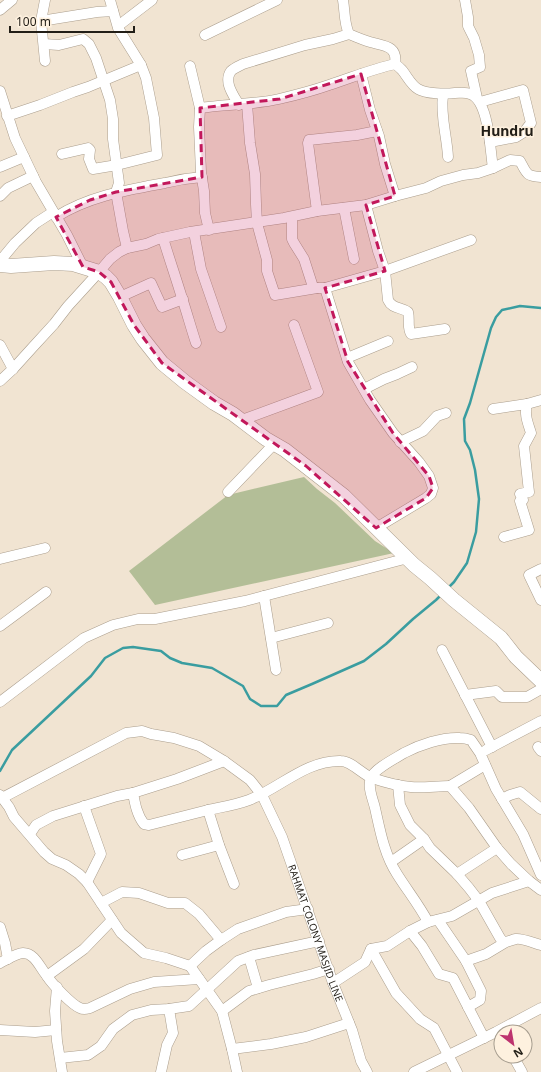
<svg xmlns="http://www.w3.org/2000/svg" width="541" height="1072" viewBox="0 0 541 1072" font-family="'Noto Sans',sans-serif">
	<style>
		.green { fill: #b3be97 }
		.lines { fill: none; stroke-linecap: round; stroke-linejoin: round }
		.stream { stroke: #3a9da0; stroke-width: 2.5 }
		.street-casing { stroke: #ab9e8d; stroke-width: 11 }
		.secondary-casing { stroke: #ab9e8d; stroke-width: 15 }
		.street { stroke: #fff; stroke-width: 10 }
		.secondary { stroke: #fff; stroke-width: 14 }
		.marked { fill: #c2185b; fill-opacity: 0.2; stroke: #c2185b; stroke-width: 3; stroke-dasharray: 8 5; stroke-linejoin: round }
		.labels { text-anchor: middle; stroke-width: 3; stroke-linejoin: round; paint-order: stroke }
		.street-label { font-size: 10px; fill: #221e17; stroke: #fef1df }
		.district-label { font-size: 14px; font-weight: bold; fill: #221e17; stroke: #fef1df }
	</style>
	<rect width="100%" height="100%" fill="#f1e4d2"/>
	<polygon class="green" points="304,477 317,489 335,503 375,541 394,553 155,605 129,571 228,495"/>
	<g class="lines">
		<g class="stream">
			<polyline points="447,589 454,582 467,563 476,532 479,499 475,470 470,450 465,441 464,419 470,403 491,328 496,317 502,310 520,306 541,308"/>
			<polyline points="0,771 12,750 91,676 105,658 123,648 133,647 161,651 170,658 182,663 212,668 243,686 250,699 261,706 277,706 286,695 312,684 364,661 386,644 413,619 436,600 441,595"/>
		</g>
		<defs>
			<g id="street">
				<polyline points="45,0 41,21 45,61"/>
				<path d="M343,0C345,12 344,23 349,34C356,37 363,40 370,42C383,46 398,45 395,64"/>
				<polyline points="465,0 468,17 468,26 474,38 479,55 480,67 471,71 477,98"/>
				<polyline points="0,10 12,0"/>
				<polyline points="41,21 97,12 113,11"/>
				<polyline points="118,26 152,0"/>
				<polyline points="205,35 277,0"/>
				<polyline points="44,44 59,45 83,39 89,44 96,58 110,100 113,119 113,139 119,183 116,192 123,231 127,248"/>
				<path d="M395,64C398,66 400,68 402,70C407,76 411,85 418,89C426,94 446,94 455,93C460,93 466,92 470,94C489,100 490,150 493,168"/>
				<polyline points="190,66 200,108 199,127 200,149 201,172 204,191 205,213 209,230"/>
				<polyline points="361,74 370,110 379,136 385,164 395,196"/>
				<polyline points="0,91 15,138 36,182 67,235 83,267"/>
				<path d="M443,95C440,116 447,136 448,157"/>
				<polyline points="480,102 523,90 531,123 524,132 516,137 490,142"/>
				<polyline points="247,104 250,143 255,174 256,204 257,223 267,260 267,271 275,295 317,288"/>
				<path d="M239,105C234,96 223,82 231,71C234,68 239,66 243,64L305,45L333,39L349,34"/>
				<path d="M200,108C226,104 253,105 279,99C296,95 312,91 329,85C351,78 372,69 395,64"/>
				<polyline points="7,116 40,105 73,92 88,87 141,65"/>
				<polyline points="62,154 88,148 90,150 89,159 93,169 117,165 157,155 154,118 146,78 141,65 118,28 110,0"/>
				<polyline points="0,167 24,157"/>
				<polyline points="0,196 8,188 33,176"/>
				<path d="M366,205L378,251L385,271L388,300C392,309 401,307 408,312C410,319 407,328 411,334L445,329"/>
				<polyline points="344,208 354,259"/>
				<polyline points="317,211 308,143 309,140 357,135 377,131"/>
				<path d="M56,217C89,196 127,190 165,183C177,180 189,178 202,177"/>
				<polyline points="292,217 292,239 294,243 304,259 313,287 317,288 325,288 348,362 370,400 393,433 419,462 429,476 433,488 431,494 426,498 376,528"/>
				<polyline points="194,232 201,269 221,327"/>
				<path d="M163,238C169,258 176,278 182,298C187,313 191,328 196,343"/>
				<polyline points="0,261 15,243 36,223 53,212"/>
				<polyline points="325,288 385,271 471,240"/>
				<polyline points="120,297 151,283 162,307 183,299"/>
				<polyline points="0,345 13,369"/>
				<polyline points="347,358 388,341"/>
				<path d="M0,381L13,369L32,348L54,324L68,306L99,272L110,259L119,252L127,248L146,244L158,239L190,232L284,218L317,211L366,205L395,196L426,188L441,181L463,175L478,173L493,168L510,160L520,161C527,174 526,176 541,177"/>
				<polyline points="364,389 384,379 397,374 412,367"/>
				<polyline points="493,409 527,404 541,400"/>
				<polyline points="242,420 318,392 294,325"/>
				<polyline points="400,442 423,431 437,416 446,413"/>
				<polyline points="228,492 274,444"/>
				<path d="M504,537L529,530L520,501L523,500L520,494L529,492L524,446L531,433C528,423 524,415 527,404"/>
				<polyline points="0,559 45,548"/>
				<polyline points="541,569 529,575 541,600"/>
				<polyline points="264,596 276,670"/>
				<polyline points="0,626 46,592"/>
				<polyline points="271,638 328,623"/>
				<polyline points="442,650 492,747"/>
				<polyline points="465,695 496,691 502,697 527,697 541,689"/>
				<polyline points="0,702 84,638 113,625 138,619 155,619 245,601 408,558"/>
				<polyline points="538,747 541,751"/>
				<polyline points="486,750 541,721"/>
				<path d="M398,785L400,805L410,825L424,839L430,848L457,874L469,888L479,901L500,938L503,942C508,942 511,940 516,939C521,938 534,943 541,945"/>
				<polyline points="450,786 485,765"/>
				<path d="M133,793C135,804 137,815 144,824L149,825C169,820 188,815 208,810C222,807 236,805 249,800C280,788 306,760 341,761C351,761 362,774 372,778C384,782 398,786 411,787C423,788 437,786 450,786L469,808L497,848L511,864L529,881L541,890"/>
				<polyline points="0,795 9,807 14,817 44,852 52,859 66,865 79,874 87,882 121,933 144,953 166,958 190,966 222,1011 232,1049 237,1072"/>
				<path id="s1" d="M2,798L126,733L142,731L151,734L174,738L199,746L224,761L250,780L262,795L282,837L333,983L352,1030L361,1061L367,1072"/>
				<polyline points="502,799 510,795 520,792 541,809"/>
				<polyline points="84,806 101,854 87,882"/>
				<polyline points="208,810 219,845 234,884"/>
				<polyline points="30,834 36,825 53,816 117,796 133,793 177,779 224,761"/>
				<polyline points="182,855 219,845"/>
				<polyline points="391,862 424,839"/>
				<polyline points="457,874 497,848"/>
				<polyline points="101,903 122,892 139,893 168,903 185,903 199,914 221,940"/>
				<polyline points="438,920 466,961 481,991 480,1000 468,1007"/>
				<path d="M428,922C419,905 407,890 397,874C384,854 380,830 375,808C373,799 367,787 371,778C374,769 396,758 404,753C419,745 442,737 460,738C463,738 468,739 471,740L480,753L496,789L523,834L541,875"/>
				<polyline points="0,927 5,943 8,959"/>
				<polyline points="410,931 422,946 439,974 453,978 468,1007 484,1038"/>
				<polyline points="371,949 396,993 420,1019 434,1028 457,1072"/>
				<polyline points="249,957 258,988"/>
				<polyline points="466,961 486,954 506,942"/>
				<path d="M0,963C6,960 17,953 23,953C35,953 40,968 47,976C52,984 72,1005 80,1008C84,1010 86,1009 90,1008L130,989L154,982L199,979"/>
				<polyline points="190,966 206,951 221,940 238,929 286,912 308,909"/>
				<polyline points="47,976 84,949 112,920"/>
				<polyline points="333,983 365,962 371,949 387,946 410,931 428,922 452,916 492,893 529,881"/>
				<polyline points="57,987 55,1011 57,1041 62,1072"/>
				<polyline points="222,1011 249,991 269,985 313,974 329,969"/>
				<polyline points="0,1030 35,1032 56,1030"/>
				<polyline points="232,1049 271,1044 306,1037 349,1023"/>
				<polyline points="513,1056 522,1072"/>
				<polyline points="60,1058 88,1055 101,1046 113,1029 132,1015 151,1010 169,1009 189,1006 238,961 254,955 319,941"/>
				<polyline points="161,1072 167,1045 173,1033 169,1009"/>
				<polyline points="414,1072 496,1032 541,1008"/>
			</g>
			<polyline id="secondary" points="0,265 11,266 54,263 73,264 99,272 106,277 111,282 120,297 134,325 143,339 162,363 185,382 214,403 233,414 266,439 285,450 344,496 414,565 430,578 454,600 501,638 516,657 541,681"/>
		</defs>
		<use href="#street" class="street-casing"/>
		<use href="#secondary" class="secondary-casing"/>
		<use href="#street" class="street"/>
		<use href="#secondary" class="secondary"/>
	</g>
	<path class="marked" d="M361,74L395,196L366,205L385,271L325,288L348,362L393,433L429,476L433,488L426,498L376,528L306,466L162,363L134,325L111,282L99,272L83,267L56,217L90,200L116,192L202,177L200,108L280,99Z"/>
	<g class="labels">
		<g class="street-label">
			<text dy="4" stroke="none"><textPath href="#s1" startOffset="444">RAHMAT COLONY MASJID LINE</textPath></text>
		</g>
		<g class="district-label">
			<text x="507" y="136">Hundru</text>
		</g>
	</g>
	<g transform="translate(513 1044) rotate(149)"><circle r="19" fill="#fef1df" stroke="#a69d8f"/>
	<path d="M0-3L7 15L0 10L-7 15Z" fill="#bd336f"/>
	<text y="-6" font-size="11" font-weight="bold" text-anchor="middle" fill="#221e17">N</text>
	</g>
	<path d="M10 26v6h124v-6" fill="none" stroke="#221e17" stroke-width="2"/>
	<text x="16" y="26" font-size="12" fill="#221e17" stroke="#fef1df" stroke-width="3" paint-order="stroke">100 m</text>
</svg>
